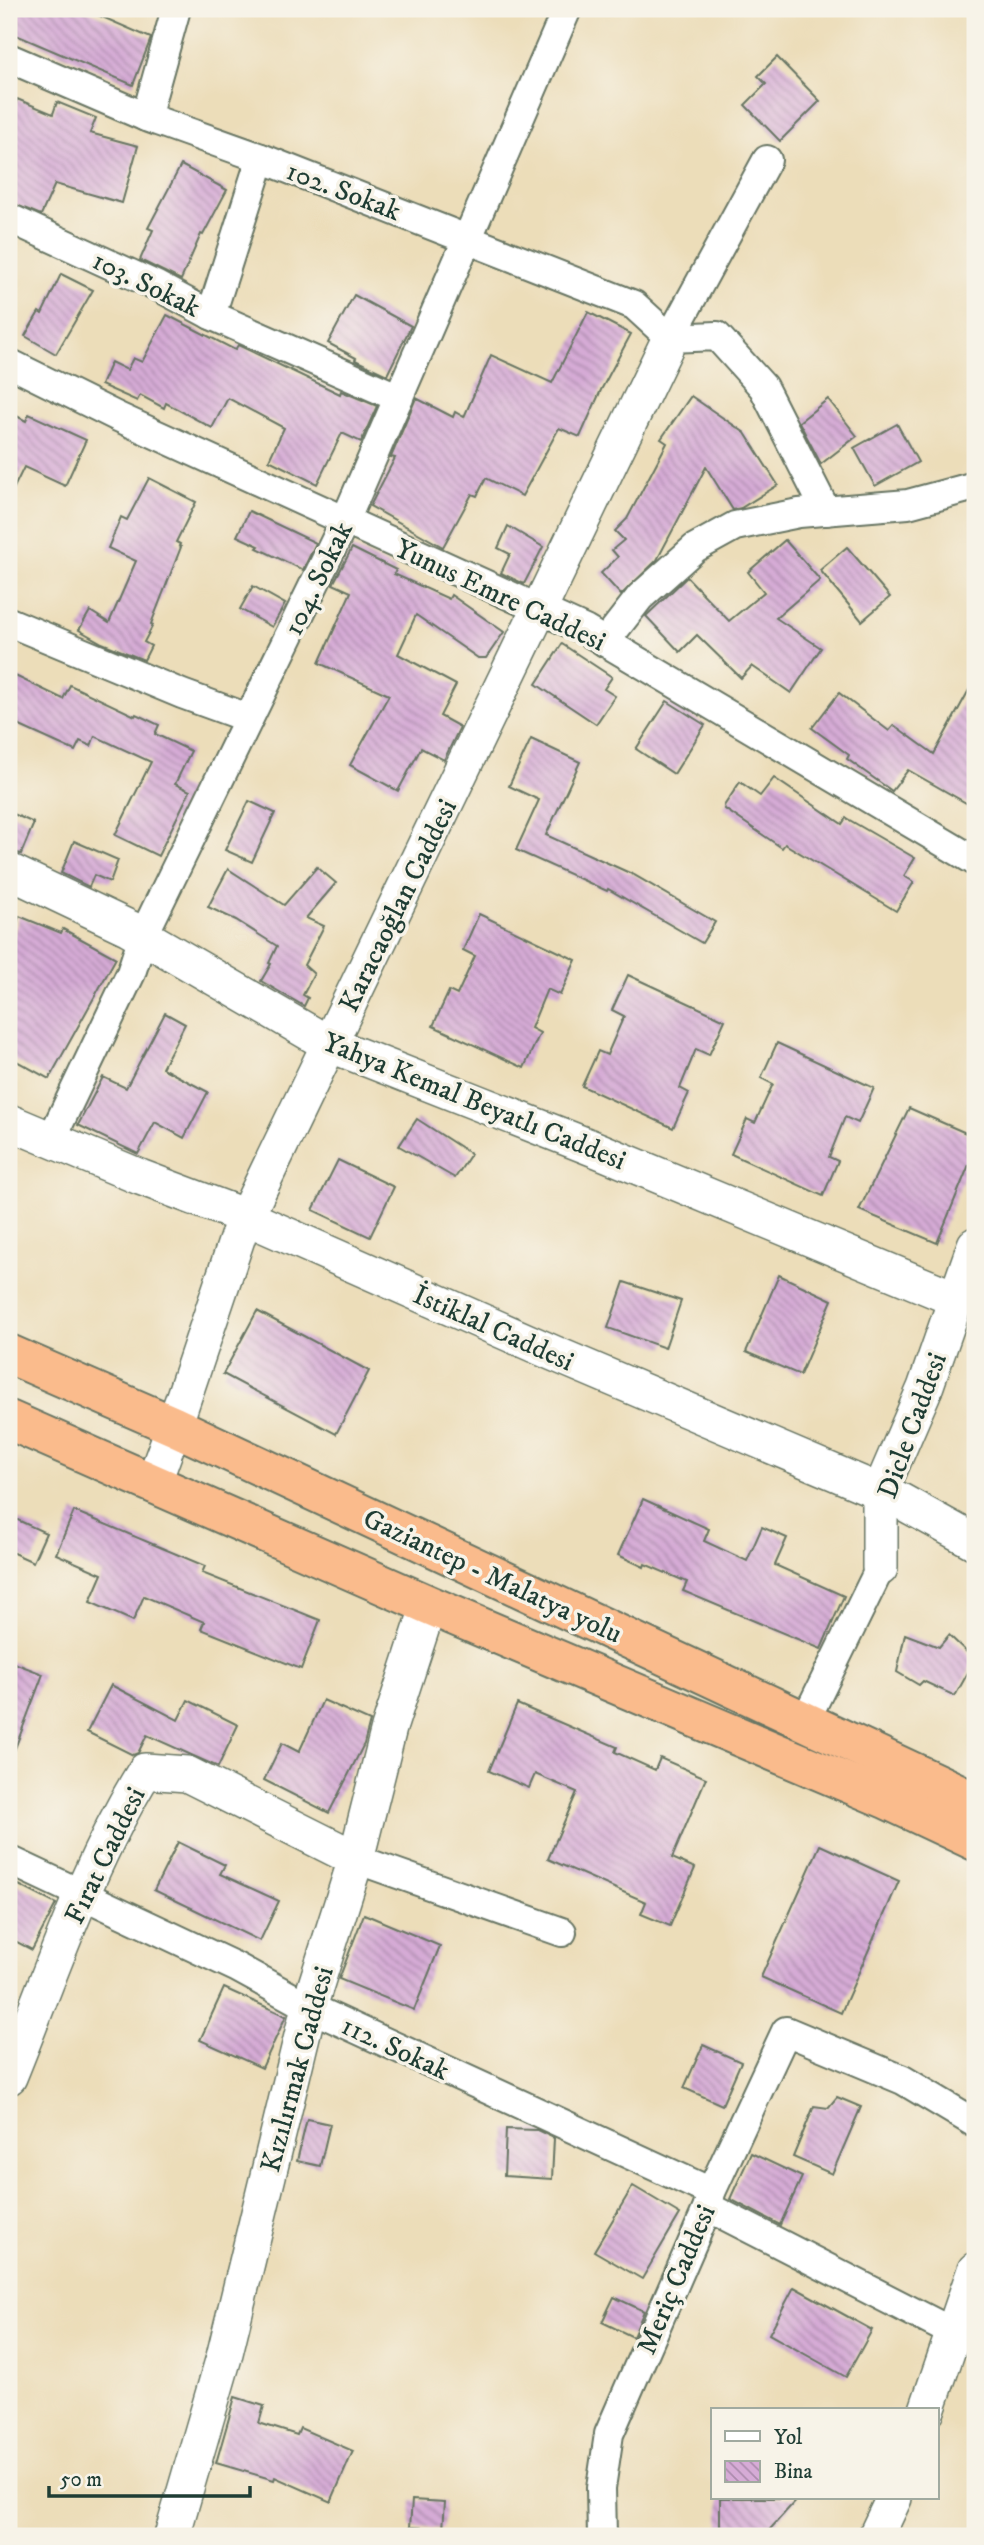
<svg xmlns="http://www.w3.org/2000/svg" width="984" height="2545" viewBox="0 0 984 2545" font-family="'IM FELL DW Pica',serif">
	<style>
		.building { fill: url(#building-back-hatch) }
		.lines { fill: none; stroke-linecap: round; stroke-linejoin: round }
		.minor-casing { stroke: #677563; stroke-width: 32 }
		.tertiary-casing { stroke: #677563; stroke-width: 38 }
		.trunk-casing { stroke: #677563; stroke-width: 42 }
		.minor { stroke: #fff; stroke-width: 28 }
		.tertiary { stroke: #fff; stroke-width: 35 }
		.trunk { stroke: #fabb8c; stroke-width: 38 }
		.labels { text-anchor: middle; stroke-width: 7; stroke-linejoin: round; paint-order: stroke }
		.street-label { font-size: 28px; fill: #1f3d34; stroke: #f7f3e8 }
	</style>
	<defs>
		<pattern id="building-back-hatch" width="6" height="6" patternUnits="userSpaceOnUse" patternTransform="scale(1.75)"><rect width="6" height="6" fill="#d6abd6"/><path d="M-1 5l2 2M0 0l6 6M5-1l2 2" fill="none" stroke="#ad8cae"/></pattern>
	</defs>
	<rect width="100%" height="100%" fill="#f7f3e8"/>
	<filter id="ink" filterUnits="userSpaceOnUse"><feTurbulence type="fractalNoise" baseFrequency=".0143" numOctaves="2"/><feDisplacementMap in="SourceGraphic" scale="14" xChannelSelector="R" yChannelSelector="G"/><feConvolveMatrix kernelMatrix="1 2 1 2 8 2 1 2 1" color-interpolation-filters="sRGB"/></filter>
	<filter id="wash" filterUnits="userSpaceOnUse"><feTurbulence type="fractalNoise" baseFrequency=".00686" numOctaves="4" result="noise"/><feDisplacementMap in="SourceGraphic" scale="28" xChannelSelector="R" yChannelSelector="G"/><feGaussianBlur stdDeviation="1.57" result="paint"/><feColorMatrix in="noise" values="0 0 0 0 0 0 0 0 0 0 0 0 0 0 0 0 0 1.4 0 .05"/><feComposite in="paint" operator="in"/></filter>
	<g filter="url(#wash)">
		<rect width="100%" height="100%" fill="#ecddb9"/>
		<g id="blocks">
			<g class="building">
				<polygon points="9,9 84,9 151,38 133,85 9,32"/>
				<polygon points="777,57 820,101 780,141 745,105 766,84 758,76"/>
				<polygon points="17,99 53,114 57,102 96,118 90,133 138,146 122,203 55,184 41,215 9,202 9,118"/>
				<polygon points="181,165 227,190 203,235 201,234 181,280 140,260 153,230 148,228"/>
				<polygon points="61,274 93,290 56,354 25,336 39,312 42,314"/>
				<polygon points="354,295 411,326 387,375 355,360 356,358 328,343"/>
				<polygon points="588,312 631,334 601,390 580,437 559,428 522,496 486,478 477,496 472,494 443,547 370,506 395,458 391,457 416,398 453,417 455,412 464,417 491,355 552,383"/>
				<polygon points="167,315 235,350 238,345 340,394 341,391 377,406 361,442 342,433 317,484 269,460 284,428 228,398 212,428 166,403 164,408 140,395 137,401 101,385 111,362 127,370 133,358 142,362"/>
				<polygon points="691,396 745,433 778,485 741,508 733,510 706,467 657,560 621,595 601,573 618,557 612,550 624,540 615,531 627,519 667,443 661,439"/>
				<polygon points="828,399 857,436 821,464 799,422"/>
				<polygon points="9,412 26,421 29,414 86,440 65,486 24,467 9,498"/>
				<polygon points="897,424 918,462 875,486 854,448"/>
				<polygon points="149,478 196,502 176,542 180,544 179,546 181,547 151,624 153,625 144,642 151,646 144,660 102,643 79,630 90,611 109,623 136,561 108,548 121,517 127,520"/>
				<polygon points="249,511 316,543 303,570 257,548 259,546 237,536"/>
				<polygon points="508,526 543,547 524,584 501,573 510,554 498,548"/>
				<polygon points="785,540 820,580 776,618 821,648 791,693 752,666 741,678 697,635 680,652 646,616 687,577 729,621 764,592 748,572"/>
				<polygon points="847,547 890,597 862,621 820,570"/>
				<polygon points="352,548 396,570 394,574 449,599 451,595 504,632 486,658 478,658 416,615 398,654 456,685 440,716 460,727 444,760 421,748 398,791 350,765 389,695 319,663 351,592 333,584"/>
				<polygon points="253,586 285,604 272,627 240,609"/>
				<polygon points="562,644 612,677 604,689 615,696 596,724 536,684"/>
				<polygon points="9,673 63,699 70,685 135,716 136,714 159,725 155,734 191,751 175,784 190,791 158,856 115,835 151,762 95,736 91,746 80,741 75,751 9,721"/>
				<polygon points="975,679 975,808 908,770 892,791 847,759 849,755 812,728 839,693 889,731 894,725 934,754"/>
				<polygon points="667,701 705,725 674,774 636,749"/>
				<polygon points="531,739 580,762 546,835 634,875 715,922 702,943 608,889 607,891 516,850 539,800 509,786"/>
				<polygon points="774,778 842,824 846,818 915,858 904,876 914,882 896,911 785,844 782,848 725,809 724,806 740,782 760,796"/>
				<polygon points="249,801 275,813 252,862 225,850"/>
				<polygon points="9,812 34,823 21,854 9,851"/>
				<polygon points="74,841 118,860 110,882 94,875 89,887 61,873"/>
				<polygon points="317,867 336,883 306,918 324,926 304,965 314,974 303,995 308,998 304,1006 261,981 271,964 269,963 277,946 236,920 208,907 228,869 284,905"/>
				<polygon points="479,914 576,960 560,995 547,989 531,1028 540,1033 524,1068 433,1026 449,991 457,995 475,956 463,950"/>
				<polygon points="19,916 61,933 63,929 116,958 49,1079 9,1057 9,951"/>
				<polygon points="628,975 725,1020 709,1055 696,1049 680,1088 689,1093 673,1128 582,1086 598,1051 607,1055 624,1016 612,1010"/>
				<polygon points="165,1013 185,1024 162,1068 208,1092 184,1138 155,1122 138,1154 78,1125 103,1077 126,1088"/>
				<polygon points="777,1043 874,1088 858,1123 845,1117 829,1157 838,1161 823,1196 731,1154 747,1119 755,1123 773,1084 761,1078"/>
				<polygon points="909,1108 975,1137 975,1150 937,1243 859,1210"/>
				<polygon points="417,1119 471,1154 455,1178 399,1146"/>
				<polygon points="338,1160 394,1187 370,1237 313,1210"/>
				<polygon points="779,1275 832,1300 800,1375 746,1352"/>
				<polygon points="624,1282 681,1301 665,1348 608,1328"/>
				<polygon points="257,1311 369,1371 336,1434 223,1374"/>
				<polygon points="643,1499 709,1529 704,1541 747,1561 762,1527 787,1538 775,1565 844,1596 821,1649 683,1591 687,1582 645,1564 644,1567 618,1555"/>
				<polygon points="74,1511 205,1566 202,1573 320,1620 301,1669 201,1629 204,1622 144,1596 133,1621 90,1602 102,1574 56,1554"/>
				<polygon points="9,1516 46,1533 33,1562 9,1551"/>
				<polygon points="905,1634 939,1647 949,1635 975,1660 955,1696 923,1681 919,1685 897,1672"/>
				<polygon points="9,1661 43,1674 11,1759 9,1759"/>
				<polygon points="111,1685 178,1720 188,1700 238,1725 218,1767 147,1735 138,1753 133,1755 87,1732"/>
				<polygon points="323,1700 370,1721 364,1744 329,1813 264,1780 282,1743 299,1752"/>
				<polygon points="517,1704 617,1747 615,1752 655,1770 660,1758 706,1778 672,1858 695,1868 670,1926 641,1914 646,1902 548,1859 577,1792 535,1774 529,1788 489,1771"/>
				<polygon points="178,1842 225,1865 220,1874 279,1901 260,1941 154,1890"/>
				<polygon points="820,1845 899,1881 841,2013 761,1977"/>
				<polygon points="9,1880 56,1904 32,1950 9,1938"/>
				<polygon points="364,1914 440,1946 414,2010 339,1979"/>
				<polygon points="224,1988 286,2016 262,2068 200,2040"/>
				<polygon points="703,2045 741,2062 722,2105 684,2088"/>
				<polygon points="837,2097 861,2107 832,2174 793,2157 814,2106 828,2108"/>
				<polygon points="307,2119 330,2124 320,2166 297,2161"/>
				<polygon points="506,2129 537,2130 554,2138 552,2179 504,2176"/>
				<polygon points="751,2153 802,2177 780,2225 730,2199"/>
				<polygon points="633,2186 680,2214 642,2279 594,2251"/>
				<polygon points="794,2287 872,2330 846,2377 769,2334"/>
				<polygon points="614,2297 644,2311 633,2337 602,2322"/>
				<polygon points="235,2397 264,2406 259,2423 297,2435 300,2428 353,2451 331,2502 275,2477 274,2480 216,2463"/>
				<polygon points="720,2498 798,2498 764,2536 720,2536"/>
				<polygon points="412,2500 445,2502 443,2529 410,2527"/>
			</g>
		</g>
	</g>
	<g filter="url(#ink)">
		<use href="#blocks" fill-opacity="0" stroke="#677563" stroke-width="2"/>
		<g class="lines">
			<defs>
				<g id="minor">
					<polyline points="9,58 146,117 261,158 634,305 670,338"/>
					<polyline points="146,117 176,9"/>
					<polyline points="9,218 157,286 211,315 261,158"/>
					<polyline points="211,315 399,398"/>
					<polyline points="670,338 717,336 763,387 826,511"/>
					<polyline points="670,338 767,160"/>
					<polyline points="9,363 118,417 585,630 975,861"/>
					<polyline points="9,622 182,694 248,718"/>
					<polyline points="605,642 640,597 695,548 735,526 799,513 908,504 975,486"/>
					<polyline points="51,1140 131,973 143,936 345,521 567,9"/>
					<polyline points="805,1721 880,1568"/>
					<polyline points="356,1859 562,1932"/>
					<polyline points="9,1860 236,1967 309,2007 711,2192"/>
					<polyline points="708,2207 954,2333"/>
					<polyline points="602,2536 601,2488 609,2434 708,2207 711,2192 786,2031 903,2080 975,2123"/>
				</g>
				<g id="tertiary">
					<polyline points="9,871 129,928 329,1044 600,1151 956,1299"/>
					<polyline points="9,1122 140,1177 246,1217 553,1353 897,1499 975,1542"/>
					<polyline points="153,1484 174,1426 241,1227 670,338"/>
					<polyline points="880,1568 880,1492 925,1388 975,1245"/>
					<path d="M9,2077C51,1974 86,1866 145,1771L187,1774L356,1859"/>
					<polyline points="927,2410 975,2270"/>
					<polyline points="172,2536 224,2357 309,2007 356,1859 389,1728 429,1605"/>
					<polyline points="876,2536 894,2498"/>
				</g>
				<g id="trunk">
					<polyline points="9,1354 174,1426 975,1801"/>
					<polyline points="9,1420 429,1605 888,1800 975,1841"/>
				</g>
			</defs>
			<use href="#minor" class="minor-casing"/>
			<use href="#tertiary" class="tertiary-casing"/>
			<use href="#trunk" class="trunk-casing"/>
			<use href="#minor" class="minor"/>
			<use href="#tertiary" class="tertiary"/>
			<use href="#trunk" class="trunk"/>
		</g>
	</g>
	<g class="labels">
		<g class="street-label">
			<text transform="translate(344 190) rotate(21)" y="10">102. Sokak</text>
			<text transform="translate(147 283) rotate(26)" y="10">103. Sokak</text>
			<text transform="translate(317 578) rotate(-64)" y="10">104. Sokak</text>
			<text transform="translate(501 594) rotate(25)" y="10">Yunus Emre Caddesi</text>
			<text transform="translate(397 905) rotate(-64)" y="10">Karacaoğlan Caddesi</text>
			<text transform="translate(475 1100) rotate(22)" y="10">Yahya Kemal Beyatlı Caddesi</text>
			<text transform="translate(494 1327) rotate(24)" y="10">İstiklal Caddesi</text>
			<text transform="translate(911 1425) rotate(-70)" y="10">Dicle Caddesi</text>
			<text transform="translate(493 1575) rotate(25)" y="10">Gaziantep - Malatya yolu</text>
			<text transform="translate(104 1855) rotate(-64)" y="10">Fırat Caddesi</text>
			<text transform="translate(396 2047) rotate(25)" y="10">112. Sokak</text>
			<text transform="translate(296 2069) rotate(-75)" y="10">Kızılırmak Caddesi</text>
			<text transform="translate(675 2279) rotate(-67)" y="10">Meriç Caddesi</text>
		</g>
	</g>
	<rect width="984" height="2545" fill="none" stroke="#f7f3e8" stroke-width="35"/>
	<rect x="711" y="2408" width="228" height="91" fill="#f7f3e8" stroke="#a1aaa0" stroke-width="2"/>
	<rect x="725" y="2431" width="35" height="10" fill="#ffffff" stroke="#a1aaa0" stroke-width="2"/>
	<text x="774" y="2444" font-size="21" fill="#1f3d34">Yol</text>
	<rect x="725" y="2461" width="35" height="21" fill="url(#building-back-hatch)" stroke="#a1aaa0" stroke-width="2"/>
	<text x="774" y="2478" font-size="21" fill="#1f3d34">Bina</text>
	<path d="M49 2486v10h201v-10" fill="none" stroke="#1f3d34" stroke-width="3.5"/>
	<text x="60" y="2486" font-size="21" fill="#1f3d34" stroke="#f7f3e8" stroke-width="5" paint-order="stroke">50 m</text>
</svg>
